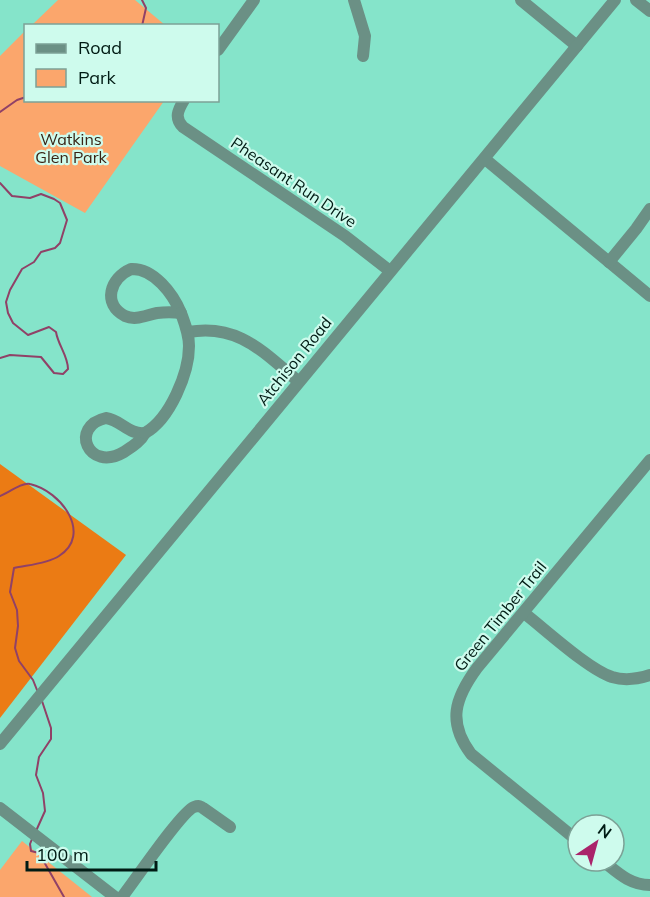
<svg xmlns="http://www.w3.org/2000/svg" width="650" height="897" viewBox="0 0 650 897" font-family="Mulish,sans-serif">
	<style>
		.green { fill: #fba66c }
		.forest { fill: #eb7b14 }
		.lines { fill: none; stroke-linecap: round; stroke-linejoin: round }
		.stream { stroke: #904167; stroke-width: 2 }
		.minor { stroke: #6b9085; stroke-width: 12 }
		.labels { text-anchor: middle; stroke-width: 4.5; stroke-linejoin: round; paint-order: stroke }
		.park-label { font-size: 16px; fill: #382315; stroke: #cefbed }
		.street-label { font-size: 16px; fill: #001b14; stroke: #cefbed }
	</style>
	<rect width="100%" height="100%" fill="#85e4ca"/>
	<g class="green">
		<polygon points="58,0 135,0 165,25 32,25"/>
		<polygon points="25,31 26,100 164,101 85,213 0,166 0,56"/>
		<polygon points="22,841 92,897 0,897 0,870"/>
	</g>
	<polygon class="forest" points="0,464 126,555 0,718"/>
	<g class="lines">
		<g class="stream">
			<polyline points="142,26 146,8 142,0"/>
			<polyline points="0,112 17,100 26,97"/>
			<path d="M0,183L12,196L30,198L41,194L54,199L60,203L67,220L60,243L55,248L41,252L34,262L22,269L10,290L6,302L8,313L13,323L28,335L49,327L56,332C58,345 68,356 68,369L63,374L54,373L41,357L10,355L0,358"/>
			<path d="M0,496C8,493 22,482 30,484C61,491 93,534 59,556C47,564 27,565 14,568L10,592L17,610L18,626L15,648L19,661L33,680L37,690"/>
			<polyline points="36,831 45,811 43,793 36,775 39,757 51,739 51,728 42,701"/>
			<polyline points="32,839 30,844 31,851 39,853 64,897"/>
		</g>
		<g class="minor">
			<polyline points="354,0 365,36 363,56"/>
			<polyline points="521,0 577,46"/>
			<polyline points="636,0 650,11"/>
			<polyline points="218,50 254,0"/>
			<path d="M184,100C178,110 174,118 183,127L345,236L390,271"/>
			<polyline points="485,159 650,296"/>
			<polyline points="609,262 636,229 650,209"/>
			<path d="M131,269C154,268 173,294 181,313C173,312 165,312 157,313C146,315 136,321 125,316C102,304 110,278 131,269Z"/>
			<path d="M188,332C238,323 263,352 298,381"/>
			<path d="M106,418C121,420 129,435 145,433C140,442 133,446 124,452C88,473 69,426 106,418Z"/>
			<path d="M145,433C170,419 189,373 189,346C189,334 185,324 181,313"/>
			<path d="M524,613C546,630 588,669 612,677C625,681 638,679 650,675"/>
			<polyline points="0,744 615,0"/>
			<polyline points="0,808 115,897"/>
			<path d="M578,841L471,754C447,722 455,698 477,668L650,460"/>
			<path d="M603,861C618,873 630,885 650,885"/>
			<path d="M122,897C134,882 181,812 194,807C199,805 199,806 203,808L230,827"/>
		</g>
	</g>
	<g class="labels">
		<g class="park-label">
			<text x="71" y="145">Watkins<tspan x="71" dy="18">Glen Park</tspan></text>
		</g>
		<g class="street-label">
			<text transform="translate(294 182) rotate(34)" y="6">Pheasant Run Drive</text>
			<text transform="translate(294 361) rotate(-51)" y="6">Atchison Road</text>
			<text transform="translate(500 616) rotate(-51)" y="6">Green Timber Trail</text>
		</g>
	</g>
	<rect x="24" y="24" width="195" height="78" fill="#cefbed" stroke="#7ca196" stroke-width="1.5"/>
	<rect x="36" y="44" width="30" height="9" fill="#6b9085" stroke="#7ca196" stroke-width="1.5"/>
	<text x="78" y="54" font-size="18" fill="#001b14">Road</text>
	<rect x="36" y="69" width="30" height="18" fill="#fba66c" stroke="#7ca196" stroke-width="1.5"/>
	<text x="78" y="84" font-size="18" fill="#001b14">Park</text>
	<g transform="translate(596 843) rotate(36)"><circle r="28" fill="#cefbed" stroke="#7ca196" stroke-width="1.5"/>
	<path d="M0-4.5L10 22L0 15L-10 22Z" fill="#aa236a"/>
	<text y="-9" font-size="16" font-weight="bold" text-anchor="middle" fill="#001b14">N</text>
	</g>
	<path d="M27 861v9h129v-9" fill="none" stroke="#001b14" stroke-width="3"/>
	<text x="36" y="861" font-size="18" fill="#001b14" stroke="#cefbed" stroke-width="4.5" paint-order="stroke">100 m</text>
</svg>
